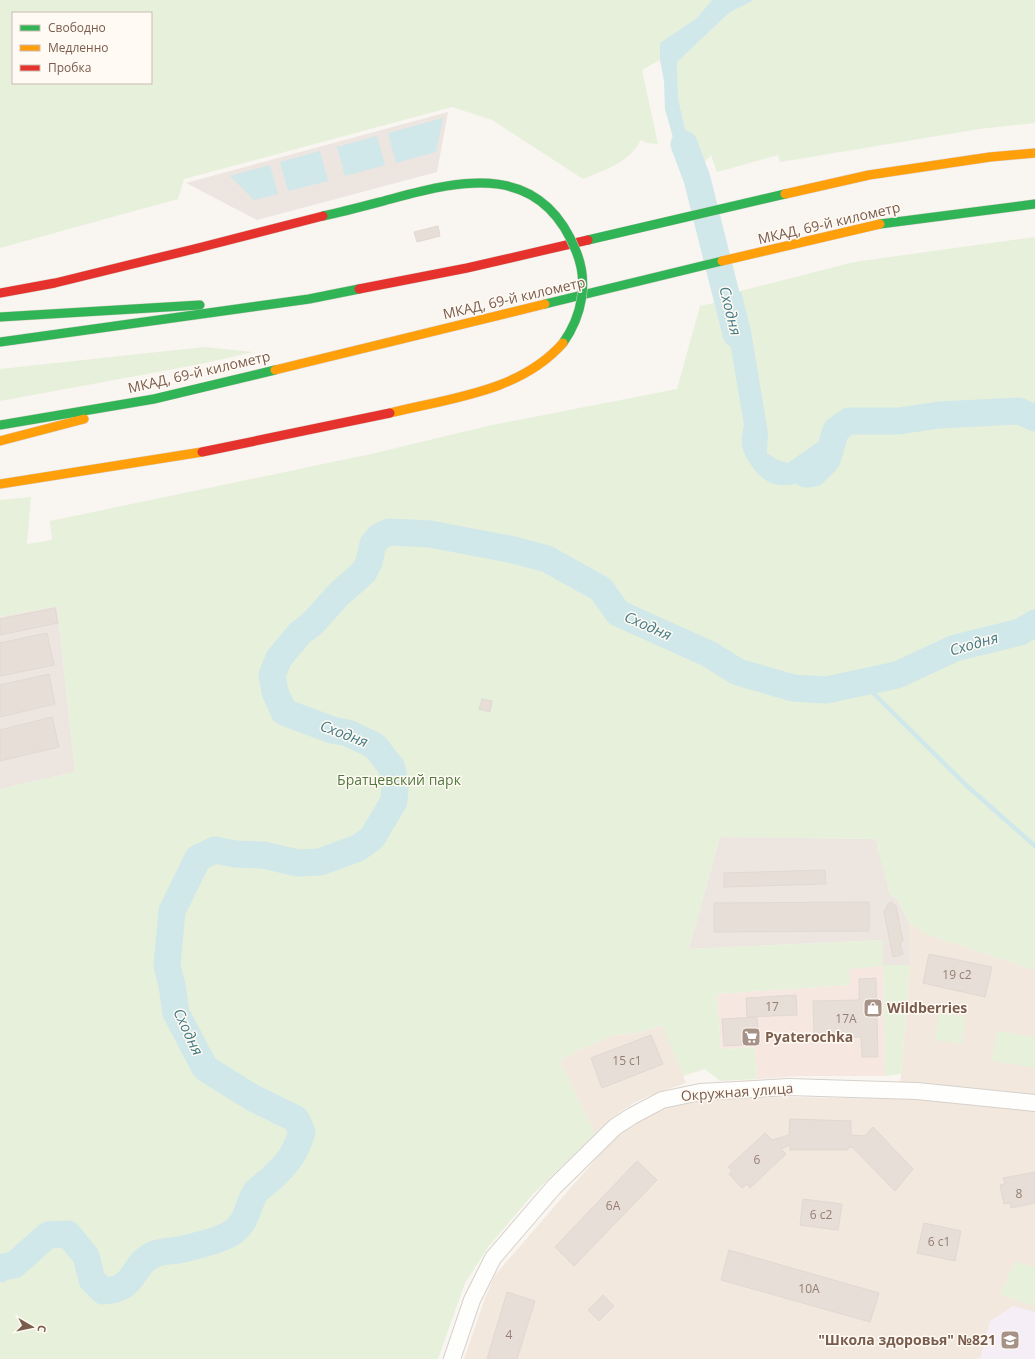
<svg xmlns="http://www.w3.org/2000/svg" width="1035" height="1359" viewBox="0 0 1035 1359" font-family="'Open Sans',sans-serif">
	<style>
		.residential { fill: #f2e8de }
		.commercial { fill: #f6e8e1 }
		.industrial { fill: #ede5e0 }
		.education { fill: #f6eef6 }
		.green { fill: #e7f0db; fill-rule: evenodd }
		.water { fill: #d0e8ea }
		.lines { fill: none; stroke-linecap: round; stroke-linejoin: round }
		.stream { stroke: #d0e8ea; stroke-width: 4.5 }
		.river { stroke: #d0e8ea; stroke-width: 27 }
		.building { fill: #e6ded7; stroke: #e2d8d2 }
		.street-casing { stroke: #d7d1cb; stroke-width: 18 }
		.fast-casing { stroke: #dad1cc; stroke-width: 10 }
		.slow-casing { stroke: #dad1cc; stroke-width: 10 }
		.jam-casing { stroke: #dad1cc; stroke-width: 10 }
		.street { stroke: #fefefd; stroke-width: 16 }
		.fast { stroke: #30b455; stroke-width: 9 }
		.slow { stroke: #ff9f0a; stroke-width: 9 }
		.jam { stroke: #e5322d; stroke-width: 9 }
		.fast-bridge-casing { stroke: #dad1cc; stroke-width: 10; stroke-linecap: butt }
		.slow-bridge-casing { stroke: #dad1cc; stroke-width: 10; stroke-linecap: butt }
		.jam-bridge-casing { stroke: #dad1cc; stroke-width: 10; stroke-linecap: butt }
		.fast-bridge { stroke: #30b455; stroke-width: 9 }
		.slow-bridge { stroke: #ff9f0a; stroke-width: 9 }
		.jam-bridge { stroke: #e5322d; stroke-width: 9 }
		.labels { text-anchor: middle; stroke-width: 3; stroke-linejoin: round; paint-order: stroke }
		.number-label { font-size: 12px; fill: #977e72 }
		.street-label { font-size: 14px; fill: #7a5c4d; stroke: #fffaf3 }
		.park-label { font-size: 14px; fill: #537a41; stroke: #fffaf3 }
		.poi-label { font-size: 14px; font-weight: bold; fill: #7a5c4d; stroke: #fffaf3; text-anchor: start }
		.water-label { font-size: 15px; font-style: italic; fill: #437c86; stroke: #fffaf3 }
	</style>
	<rect width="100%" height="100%" fill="#f9f5f0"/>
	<g class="residential">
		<polygon points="909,923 928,935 1035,970 1035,1359 464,1359 485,1298 495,1275 607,1146 618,1135 637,1122 669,1107 690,1101 711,1099 784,1097 899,1099 910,965"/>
		<polygon points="663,1025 686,1083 648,1096 632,1104 612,1118 595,1134 560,1061 577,1051 614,1035 638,1033"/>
	</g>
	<polygon class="commercial" points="883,965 885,1076 801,1076 757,1079 755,1047 721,1049 717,994 850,985 848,969"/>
	<g class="industrial">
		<polygon points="448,112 437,172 257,220 186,183"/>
		<polygon points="57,606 75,772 0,789 0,617"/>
		<polygon points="720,837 876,839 890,895 897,899 909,923 910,965 883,965 883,940 689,949"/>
	</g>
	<polygon class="education" points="1013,1306 1035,1312 1035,1359 980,1359 990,1321"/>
	<g class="green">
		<path d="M0,0H712L697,18L660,43V60L642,70L658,144L647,143L641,140C628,164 606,169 583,179L492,120L452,107L184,179L178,199L0,248ZM13,13H151V83H13Z"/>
		<polygon points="754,0 1035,0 1035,123 979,129 780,162 778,155 717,172 711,155 704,163 703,177 688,142 678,98 677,62 729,13"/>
		<polygon points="1035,237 1035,970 928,935 909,923 897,899 890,895 875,839 720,837 689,949 883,940 883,965 910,965 901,1074 885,1076 883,966 849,969 850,985 717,994 721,1049 755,1047 757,1079 720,1081 705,1069 683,1076 662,1025 638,1033 614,1035 577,1051 560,1061 595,1134 533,1194 489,1246 465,1283 438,1359 0,1359 0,789 75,772 57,606 0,617 0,500 31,497 27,544 52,540 50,521 371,454 492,425 677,389 700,306 723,301 741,291 854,262"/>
		<polygon points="204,347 253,352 201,364 0,401 0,369"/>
		<polygon points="939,1013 965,1017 962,1044 935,1040"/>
		<polygon points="997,1031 1035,1037 1035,1068 992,1061"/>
		<polygon points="1015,1261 1035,1267 1035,1306 1000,1295"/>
	</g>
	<g class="water">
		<polygon points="712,0 754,0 729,13 677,62 678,98 688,142 703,177 689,181 674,141 665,109 664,81 660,60 660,43 697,18"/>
		<polygon points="443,118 436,152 396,163 388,133"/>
		<polygon points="377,136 385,165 345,176 337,147"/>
		<polygon points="320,151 328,181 288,191 280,162"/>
		<polygon points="270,165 278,194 254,200 230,176"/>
		<path d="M741,291L751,331L768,433L767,453L778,460L788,463L822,439L835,456C813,482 775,502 751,465C741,449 740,444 744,425L723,301Z"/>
	</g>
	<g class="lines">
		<polyline class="stream" points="863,683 966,785 1035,846"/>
		<g class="river">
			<polyline points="684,144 697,179 736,334"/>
			<polyline points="806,474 814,473 827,460 836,430 849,421 899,421 939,415 1019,411 1035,418"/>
			<path d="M0,1269L3,1267L14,1265L48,1235L68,1234L86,1256L92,1280L103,1291C138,1290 130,1264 155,1254C162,1251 171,1251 179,1250C191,1247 218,1241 228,1235C247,1226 246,1209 255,1193C259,1188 266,1183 271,1179C288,1163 295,1154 302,1132L296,1119L253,1098L205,1068L176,1013L172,985L167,966L172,911L198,858L215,850L235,854L263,855L298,863L320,862L358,848L372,838L394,801L395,786L392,768L375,746L348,733L332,730L284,712L275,692L272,675L279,658L300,633L312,624L339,594L364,572L369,562L373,544L380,536L389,532L430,534L514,550L547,559L601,589L618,613L709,654L738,672L793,688L826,690L897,675L955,648L1020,632L1035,623"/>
		</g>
	</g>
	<g class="building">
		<polygon points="438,226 440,236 417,242 414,232"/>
		<polygon points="55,608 58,623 0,635 0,619"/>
		<polygon points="47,633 54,665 0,676 0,643"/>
		<polygon points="49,674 55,704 0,717 0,685"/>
		<polygon points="482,699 492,701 490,712 479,709"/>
		<polygon points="52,717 59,747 0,761 0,730"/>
		<polygon points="825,870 826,884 724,887 724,873"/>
		<polygon points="869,902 869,931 714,932 714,903"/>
		<polygon points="891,902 896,906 903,941 900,943 903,954 893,957 884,912 888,904"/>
		<polygon points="929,954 992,967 985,997 923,983"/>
		<polygon points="876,978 878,1057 862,1057 861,1037 814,1039 813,1001 859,1000 859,979"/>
		<polygon points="796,995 797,1015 747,1017 746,998"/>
		<polygon points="757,1017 759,1044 724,1046 722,1019"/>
		<polygon points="651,1035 663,1064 602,1088 591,1058"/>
		<polygon points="790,1119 851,1121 851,1135 865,1136 873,1127 913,1169 895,1191 853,1148 848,1147 848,1150 790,1150 790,1145 781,1149 786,1154 750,1188 747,1184 742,1188 729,1174 732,1171 728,1167 765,1133 772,1140 789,1135"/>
		<polygon points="637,1161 657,1180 574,1266 555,1247"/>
		<polygon points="1035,1172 1035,1203 1011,1208 1010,1203 1004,1204 1000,1185 1005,1184 1003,1178"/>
		<polygon points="803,1199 842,1204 838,1230 800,1225"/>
		<polygon points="924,1223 961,1231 955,1261 917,1253"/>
		<polygon points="729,1250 879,1293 870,1322 721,1280"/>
		<polygon points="507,1292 535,1301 517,1359 487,1359"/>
		<polygon points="603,1295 614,1306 599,1321 588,1310"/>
	</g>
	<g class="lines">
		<defs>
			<polyline id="street" points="452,1359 472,1300 493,1258 554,1187 615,1127 632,1116 662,1100 700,1092 789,1087 917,1091 1035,1103"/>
			<g id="fast">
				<polyline points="880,224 1035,204"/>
				<polyline points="588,240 785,194"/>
				<polyline points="545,304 722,261"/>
				<polyline points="0,317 200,305"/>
				<polyline points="0,342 309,299 359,289"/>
				<polyline points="0,425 154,399 275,370"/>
			</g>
			<g id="slow">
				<polyline points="785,194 869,175 990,157 1035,153"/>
				<polyline points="722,261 880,224"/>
				<polyline points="275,370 545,304"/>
				<polyline points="0,441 84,419"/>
				<polyline points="0,484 202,452"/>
			</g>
			<g id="jam">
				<polyline points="359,289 467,268 588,240"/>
				<polyline points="0,293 55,283 198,248"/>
			</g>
		</defs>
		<use href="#street" class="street-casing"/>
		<use href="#fast" class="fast-casing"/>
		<use href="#slow" class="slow-casing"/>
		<use href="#jam" class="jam-casing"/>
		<use href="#street" class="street"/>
		<use href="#fast" class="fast"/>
		<use href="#slow" class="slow"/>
		<use href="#jam" class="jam"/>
		<defs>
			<path id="fast-bridge" d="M323,216C346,211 368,205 391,199C464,179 541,162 576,251C589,282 582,316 563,343"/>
			<path id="slow-bridge" d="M390,413C450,398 520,392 563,343"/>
			<g id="jam-bridge">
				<polyline points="198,248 323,216"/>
				<polyline points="202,452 390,413"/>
			</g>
		</defs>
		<use href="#fast-bridge" class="fast-bridge-casing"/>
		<use href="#slow-bridge" class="slow-bridge-casing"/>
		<use href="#jam-bridge" class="jam-bridge-casing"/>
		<use href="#fast-bridge" class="fast-bridge"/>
		<use href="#slow-bridge" class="slow-bridge"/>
		<use href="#jam-bridge" class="jam-bridge"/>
	</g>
	<defs>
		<symbol id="shop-square" viewBox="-11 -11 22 22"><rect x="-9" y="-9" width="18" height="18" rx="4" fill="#a69286" stroke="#fffaf3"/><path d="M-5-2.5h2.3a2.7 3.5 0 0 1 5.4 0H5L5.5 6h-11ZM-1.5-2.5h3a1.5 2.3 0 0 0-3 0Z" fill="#fff"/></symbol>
		<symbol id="supermarket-square" viewBox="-11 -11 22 22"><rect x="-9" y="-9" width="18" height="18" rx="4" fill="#a69286" stroke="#fffaf3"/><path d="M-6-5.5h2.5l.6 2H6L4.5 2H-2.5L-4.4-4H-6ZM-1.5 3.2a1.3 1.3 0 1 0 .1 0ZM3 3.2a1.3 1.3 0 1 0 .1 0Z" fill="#fff"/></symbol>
		<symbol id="school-square" viewBox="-11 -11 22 22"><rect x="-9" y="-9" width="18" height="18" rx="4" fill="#a69286" stroke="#fffaf3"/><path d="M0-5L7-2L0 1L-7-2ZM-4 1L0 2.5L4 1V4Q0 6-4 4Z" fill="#fff"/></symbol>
	</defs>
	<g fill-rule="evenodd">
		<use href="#shop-square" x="862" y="997" width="22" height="22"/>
		<use href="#supermarket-square" x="740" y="1026" width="22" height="22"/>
		<use href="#school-square" x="999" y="1329" width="22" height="22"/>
	</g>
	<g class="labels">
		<g class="number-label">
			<text x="957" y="979">19 с2</text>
			<text x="772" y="1011">17</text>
			<text x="846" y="1023">17А</text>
			<text x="627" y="1065">15 с1</text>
			<text x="757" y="1164">6</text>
			<text x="1019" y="1198">8</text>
			<text x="613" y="1210">6А</text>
			<text x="821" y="1219">6 с2</text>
			<text x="939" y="1246">6 с1</text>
			<text x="809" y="1293">10А</text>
			<text x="509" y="1339">4</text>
		</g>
		<g class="street-label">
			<text transform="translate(829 223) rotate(-13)" y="5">МКАД, 69-й километр</text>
			<text transform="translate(514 298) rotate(-13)" y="5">МКАД, 69-й километр</text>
			<text transform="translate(199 372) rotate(-13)" y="5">МКАД, 69-й километр</text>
			<text transform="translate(737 1092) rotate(-4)" y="5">Окружная улица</text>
		</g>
		<g class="park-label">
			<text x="399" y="785">Братцевский парк</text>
		</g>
		<g class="poi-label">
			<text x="887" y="1013">Wildberries</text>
			<text x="765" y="1042">Pyaterochka</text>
			<text x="996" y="1345" text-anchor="end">"Школа здоровья" №821</text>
		</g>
		<g class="water-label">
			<text transform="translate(730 311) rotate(76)" y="5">Сходня</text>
			<text transform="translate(648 626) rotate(24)" y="5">Сходня</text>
			<text transform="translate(974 644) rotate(-16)" y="5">Сходня</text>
			<text transform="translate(344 734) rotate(21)" y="5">Сходня</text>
			<text transform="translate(188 1032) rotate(65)" y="5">Сходня</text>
		</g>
	</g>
	<rect x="12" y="12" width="140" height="72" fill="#fffaf3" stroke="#cabbb1"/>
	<rect x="20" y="25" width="20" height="6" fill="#30b455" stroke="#cabbb1"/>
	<text x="48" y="32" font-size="12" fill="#7a5c4d">Свободно</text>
	<rect x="20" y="45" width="20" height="6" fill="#ff9f0a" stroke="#cabbb1"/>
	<text x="48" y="52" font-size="12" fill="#7a5c4d">Медленно</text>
	<rect x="20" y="65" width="20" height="6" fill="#e5322d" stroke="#cabbb1"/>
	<text x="48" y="72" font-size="12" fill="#7a5c4d">Пробка</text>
	<g transform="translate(32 1327) rotate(99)" stroke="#fffaf3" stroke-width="3" paint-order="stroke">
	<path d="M0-3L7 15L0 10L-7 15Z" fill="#7a5c4d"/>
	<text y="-6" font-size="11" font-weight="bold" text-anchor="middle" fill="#7a5c4d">С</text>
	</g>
</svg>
